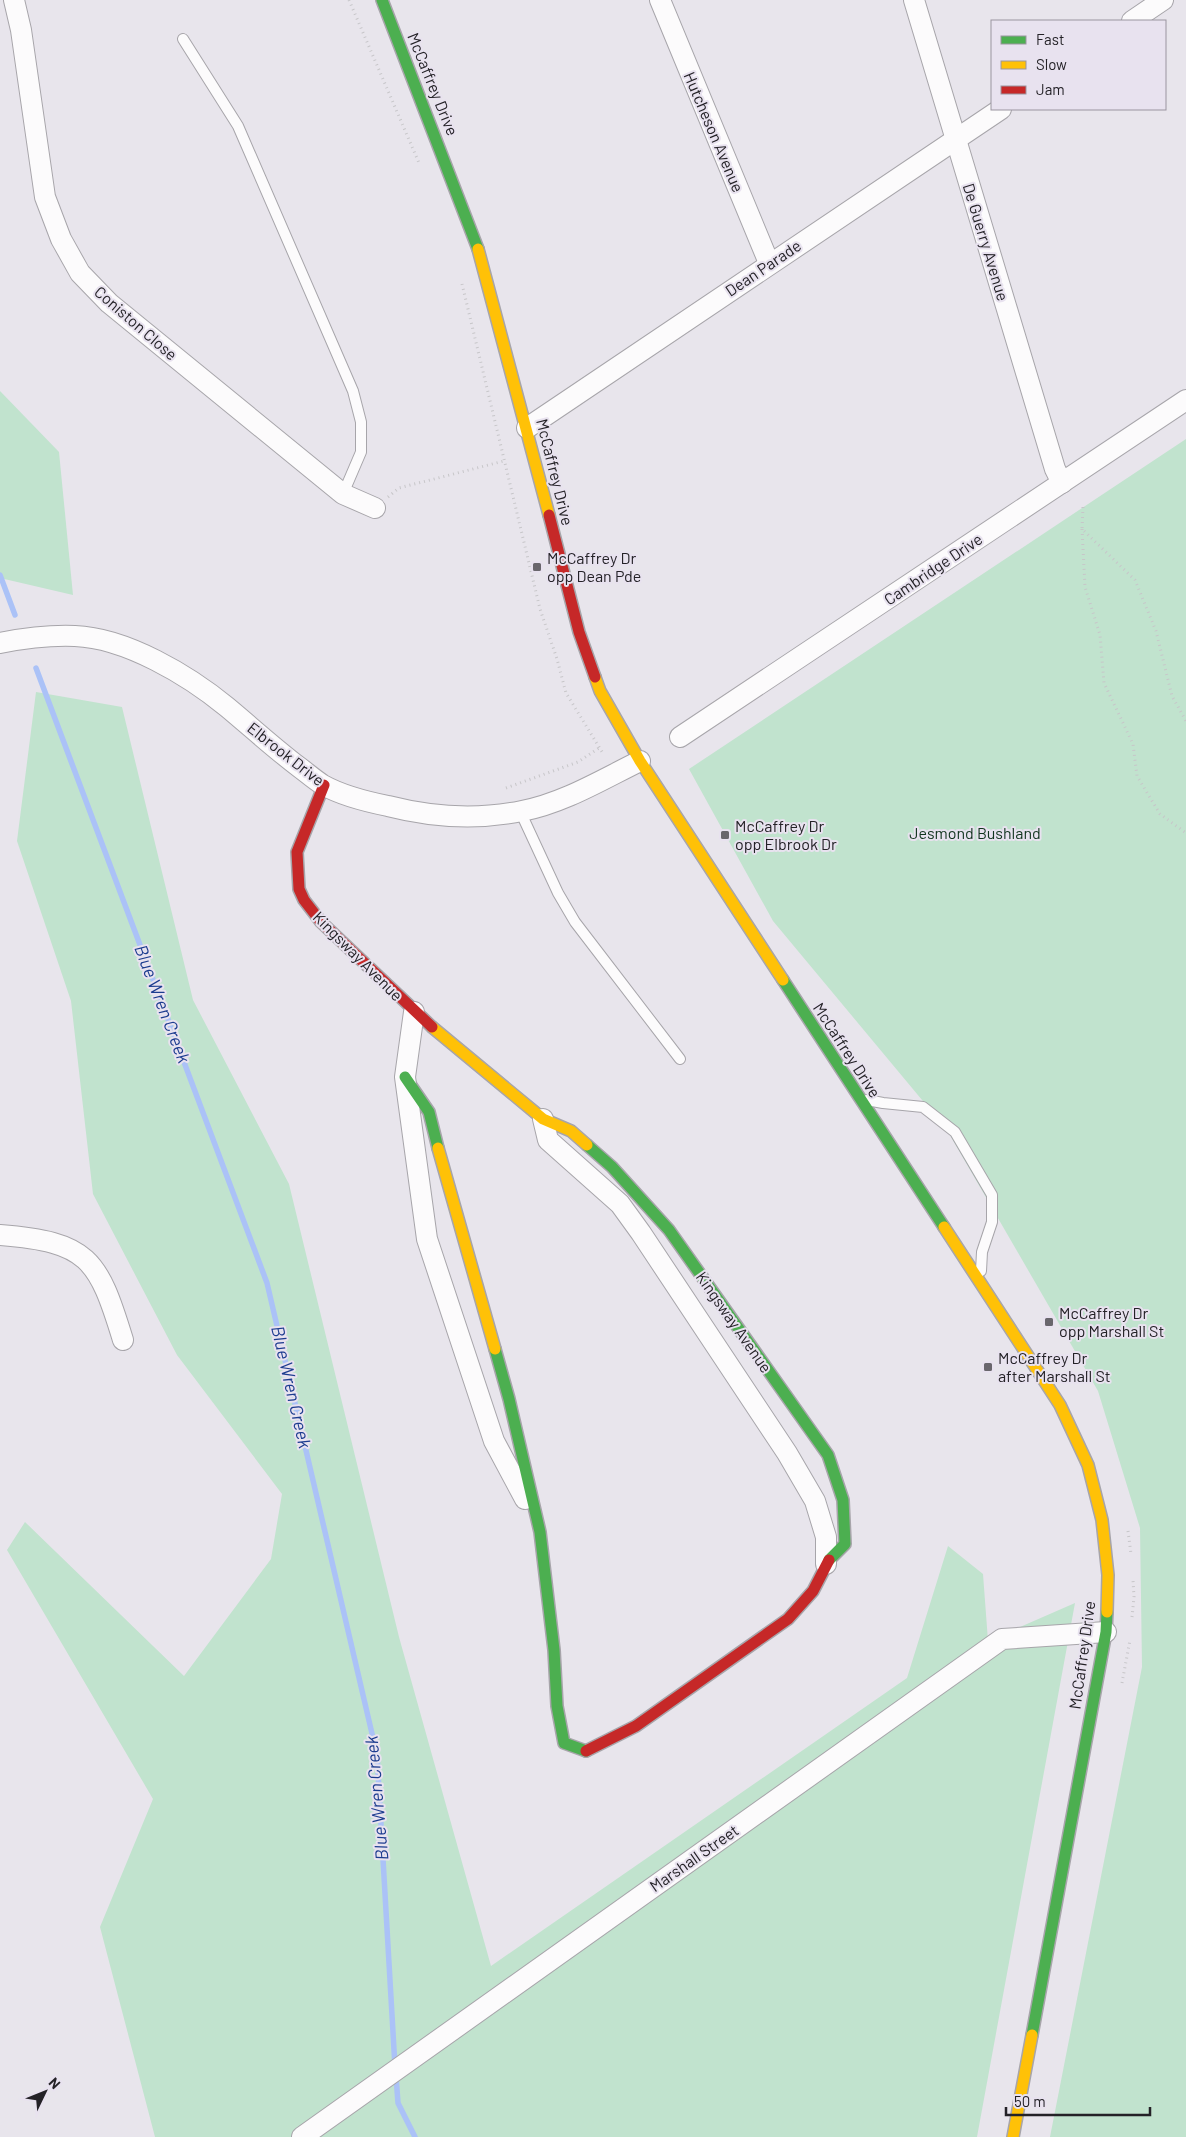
<svg xmlns="http://www.w3.org/2000/svg" width="1186" height="2137" viewBox="0 0 1186 2137" font-family="Barlow,sans-serif">
	<style>
		.green { fill: #c1e3ce }
		.lines { fill: none; stroke-linecap: round; stroke-linejoin: round }
		.stream { stroke: #abc2f7; stroke-width: 5.5 }
		.lane-casing { stroke: #a7a5aa; stroke-width: 12 }
		.street-casing { stroke: #a7a5aa; stroke-width: 22 }
		.fast-casing { stroke: #a7a5aa; stroke-width: 14 }
		.slow-casing { stroke: #a7a5aa; stroke-width: 14 }
		.jam-casing { stroke: #a7a5aa; stroke-width: 14 }
		.path { stroke: #c7c6c9; stroke-width: 3; stroke-dasharray: 1 4; stroke-linecap: butt }
		.lane { stroke: #fcfbfc; stroke-width: 10 }
		.street { stroke: #fcfbfc; stroke-width: 20 }
		.fast { stroke: #4caf50; stroke-width: 11 }
		.slow { stroke: #ffc107; stroke-width: 11 }
		.jam { stroke: #c62828; stroke-width: 11 }
		.poi-dot { fill: #69666c; stroke: #e8e2ef; stroke-width: 2 }
		.labels { text-anchor: middle; stroke-width: 4; stroke-linejoin: round; paint-order: stroke }
		.street-label { font-size: 16px; fill: #242227; stroke: #e8e2ef }
		.poi-label { font-size: 16px; fill: #242227; stroke: #e8e2ef; text-anchor: start }
		.park-label { font-size: 16px; fill: #11341e; stroke: #e8e2ef }
		.water-label { font-size: 18px; font-style: italic; fill: #1c3c8f; stroke: #e8e2ef }
	</style>
	<rect width="100%" height="100%" fill="#e8e5ec"/>
	<g class="green">
		<polygon points="0,391 59,452 73,595 0,578"/>
		<polygon points="1186,439 1186,2137 1050,2137 1142,1667 1140,1528 1098,1391 947,1130 773,921 689,769"/>
		<polygon points="36,692 122,707 193,1000 289,1184 399,1637 491,1966 907,1678 948,1546 983,1574 988,1641 1075,1603 977,2137 155,2137 100,1927 153,1799 7,1550 25,1522 184,1676 271,1559 282,1494 177,1355 93,1194 71,1001 17,841"/>
	</g>
	<g class="lines">
		<g class="stream">
			<polyline points="0,575 15,615"/>
			<polyline points="36,668 267,1283 377,1755 395,2067"/>
			<polyline points="396,2076 398,2103 415,2137"/>
		</g>
		<defs>
			<g id="lane">
				<polyline points="183,39 238,126 353,391 361,422 361,452 343,494"/>
				<polyline points="520,811 558,893 575,922 680,1059"/>
				<polyline points="867,1100 883,1103 923,1107 955,1132 992,1195 992,1222 982,1252 981,1271"/>
			</g>
			<g id="street">
				<polyline points="14,0 21,30 45,197 61,239 80,273 109,303 343,494 375,508"/>
				<polyline points="660,0 769,263"/>
				<polyline points="914,0 1055,469 1062,483"/>
				<polyline points="1132,21 1163,0"/>
				<polyline points="527,428 1001,109"/>
				<path d="M0,643C25,638 50,635 75,636C126,638 188,675 227,707C251,727 274,748 299,767C307,773 315,780 323,785C341,795 368,802 388,806C431,817 478,820 522,811C564,803 603,779 640,761"/>
				<polyline points="680,737 1186,400"/>
				<polyline points="414,1012 405,1077 427,1239 494,1441 525,1499"/>
				<polyline points="543,1119 548,1140 620,1204 641,1233 787,1453 815,1501 826,1537 826,1564"/>
				<path d="M0,1235C88,1242 98,1258 123,1340"/>
				<polyline points="302,2137 1002,1639 1106,1632"/>
			</g>
			<g id="fast">
				<polyline points="382,0 478,249"/>
				<polyline points="783,980 944,1227"/>
				<polyline points="405,1077 429,1112 438,1148"/>
				<polyline points="587,1145 612,1167 669,1230 828,1455 843,1500 845,1544 829,1560"/>
				<polyline points="495,1349 509,1399 540,1532 554,1650 557,1706 564,1743 586,1751"/>
				<polyline points="1032,2035 1106,1632 1107,1612"/>
			</g>
			<g id="slow">
				<polyline points="478,249 549,515"/>
				<polyline points="595,677 600,691 640,761 783,980"/>
				<polyline points="432,1027 543,1119 571,1131 587,1145"/>
				<polyline points="438,1148 495,1349"/>
				<polyline points="944,1227 1060,1405 1088,1465 1102,1520 1108,1575 1107,1612"/>
				<polyline points="1013,2137 1032,2035"/>
			</g>
			<g id="jam">
				<polyline points="549,515 579,632 595,677"/>
				<polyline points="324,785 297,852 299,889 304,900 321,922 432,1027"/>
				<polyline points="586,1751 636,1726 788,1619 813,1591 829,1560"/>
			</g>
		</defs>
		<use href="#lane" class="lane-casing"/>
		<use href="#street" class="street-casing"/>
		<use href="#fast" class="fast-casing"/>
		<use href="#slow" class="slow-casing"/>
		<use href="#jam" class="jam-casing"/>
		<g class="path">
			<polyline points="349,0 419,163"/>
			<polyline points="462,284 540,609 557,659 566,693 604,755"/>
			<polyline points="388,497 399,488 504,461"/>
			<polyline points="1083,507 1082,529 1135,580 1156,631 1172,696 1186,721"/>
			<polyline points="1082,529 1085,587 1100,635 1104,683 1133,744 1137,776 1160,814 1186,833"/>
			<polyline points="506,788 578,762 599,748"/>
			<polyline points="1128,1531 1131,1554"/>
			<polyline points="1132,1617 1134,1597 1133,1580"/>
			<polyline points="1122,1683 1130,1640"/>
		</g>
		<use href="#lane" class="lane"/>
		<use href="#street" class="street"/>
		<use href="#fast" class="fast"/>
		<use href="#slow" class="slow"/>
		<use href="#jam" class="jam"/>
	</g>
	<g class="poi-dot">
		<rect x="532" y="562" width="10" height="10" rx="2.5"/>
		<rect x="720" y="830" width="10" height="10" rx="2.5"/>
		<rect x="1044" y="1317" width="10" height="10" rx="2.5"/>
		<rect x="983" y="1362" width="10" height="10" rx="2.5"/>
	</g>
	<g class="labels">
		<g class="street-label">
			<text transform="translate(433 84) rotate(68)" y="6">McCaffrey Drive</text>
			<text transform="translate(714 132) rotate(67)" y="6">Hutcheson Avenue</text>
			<text transform="translate(986 242) rotate(73)" y="6">De Guerry Avenue</text>
			<text transform="translate(763 268) rotate(-34)" y="6">Dean Parade</text>
			<text transform="translate(136 323) rotate(41)" y="6">Coniston Close</text>
			<text transform="translate(555 472) rotate(76)" y="6">McCaffrey Drive</text>
			<text transform="translate(933 569) rotate(-34)" y="6">Cambridge Drive</text>
			<text transform="translate(286 754) rotate(38)" y="6">Elbrook Drive</text>
			<text transform="translate(358 956) rotate(45)" y="6">Kingsway Avenue</text>
			<text transform="translate(847 1050) rotate(57)" y="6">McCaffrey Drive</text>
			<text transform="translate(734 1322) rotate(55)" y="6">Kingsway Avenue</text>
			<text transform="translate(1082 1655) rotate(-82)" y="6">McCaffrey Drive</text>
			<text transform="translate(694 1858) rotate(-35)" y="6">Marshall Street</text>
		</g>
		<g class="poi-label">
			<text x="547" y="564">McCaffrey Dr<tspan x="547" dy="18">opp Dean Pde</tspan></text>
			<text x="735" y="832">McCaffrey Dr<tspan x="735" dy="18">opp Elbrook Dr</tspan></text>
			<text x="1059" y="1319">McCaffrey Dr<tspan x="1059" dy="18">opp Marshall St</tspan></text>
			<text x="998" y="1364">McCaffrey Dr<tspan x="998" dy="18">after Marshall St</tspan></text>
		</g>
		<g class="park-label">
			<text x="975" y="839">Jesmond Bushland</text>
		</g>
		<g class="water-label">
			<text transform="translate(162 1004) rotate(69)" y="6">Blue Wren Creek</text>
			<text transform="translate(291 1387) rotate(77)" y="6">Blue Wren Creek</text>
			<text transform="translate(377 1798) rotate(-95)" y="6">Blue Wren Creek</text>
		</g>
	</g>
	<rect x="991" y="20" width="175" height="90" fill="#e8e2ef" stroke="#9a959f"/>
	<rect x="1001" y="36" width="25" height="8" fill="#4caf50" stroke="#9a959f"/>
	<text x="1036" y="45" font-size="15" fill="#242227">Fast</text>
	<rect x="1001" y="61" width="25" height="8" fill="#ffc107" stroke="#9a959f"/>
	<text x="1036" y="70" font-size="15" fill="#242227">Slow</text>
	<rect x="1001" y="86" width="25" height="8" fill="#c62828" stroke="#9a959f"/>
	<text x="1036" y="95" font-size="15" fill="#242227">Jam</text>
	<g transform="translate(45 2092) rotate(47)" stroke="#e8e2ef" stroke-width="4" paint-order="stroke">
	<path d="M0-4L9 19L0 12L-9 19Z" fill="#242227"/>
	<text y="-8" font-size="14" font-weight="bold" text-anchor="middle" fill="#242227">N</text>
	</g>
	<path d="M1006 2107v8h144v-8" fill="none" stroke="#242227" stroke-width="2.5"/>
	<text x="1014" y="2107" font-size="15" fill="#242227" stroke="#e8e2ef" stroke-width="4" paint-order="stroke">50 m</text>
</svg>
